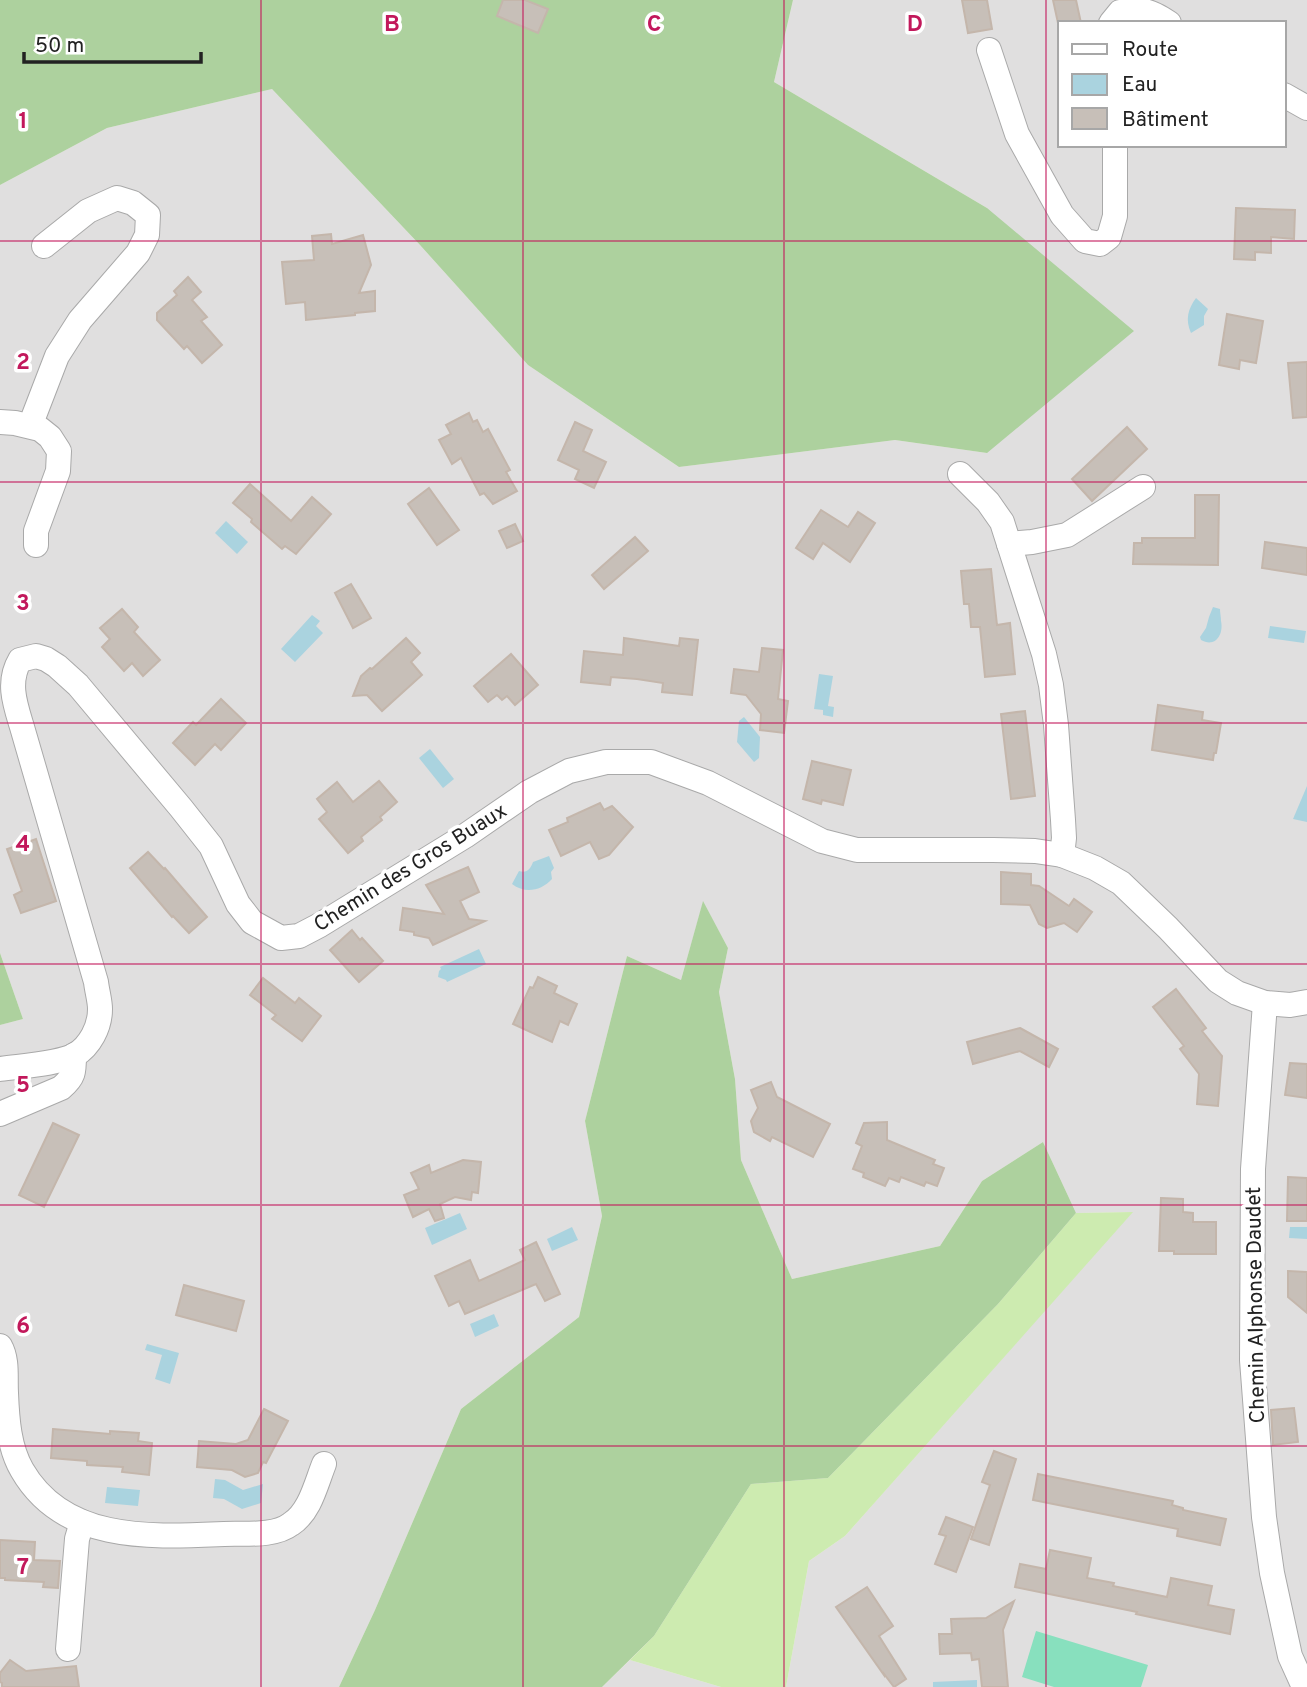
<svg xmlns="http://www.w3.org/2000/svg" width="1307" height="1687" viewBox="0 0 1307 1687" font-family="Overpass,sans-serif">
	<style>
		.residential { fill: #e0dfdf; fill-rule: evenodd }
		.grass { fill: #cdebb0 }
		.forest { fill: #add19e }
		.pitch { fill: #88e0be }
		.water { fill: #aad3df }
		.building { fill: #c7bfb8; stroke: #c4b6ab; stroke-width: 2 }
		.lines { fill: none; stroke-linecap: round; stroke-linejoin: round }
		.minor-casing { stroke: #a9a9a9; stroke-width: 26 }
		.minor { stroke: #fff; stroke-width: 24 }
		.grid { fill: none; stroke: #c2185b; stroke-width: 2; stroke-opacity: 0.55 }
		.labels { text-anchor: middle; stroke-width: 7; stroke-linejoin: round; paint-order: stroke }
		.street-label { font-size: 21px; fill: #222; stroke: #fff }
		.grid-label { font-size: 23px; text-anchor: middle; font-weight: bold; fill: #c2185b; stroke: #fff; stroke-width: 7; stroke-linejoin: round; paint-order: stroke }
	</style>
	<rect width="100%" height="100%" fill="#f2efe9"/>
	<g class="residential">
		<path d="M793,0H1307V1687H786L809,1561L845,1536L1132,1212L1076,1213L1043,1142L982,1181L940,1246L792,1279L741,1160L735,1079L719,992L728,948L703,902L681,980L627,956L585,1121L602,1216L579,1317L461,1409L375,1610L339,1687H0V1025L23,1019L0,953V185L107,128L272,89L420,245L528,365L679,467L895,440L987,453V208L774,82ZM1060,23H1284V145H1060Z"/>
		<polygon points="630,1660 721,1687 602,1687"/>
	</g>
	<polygon class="grass" points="1133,1212 845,1536 809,1561 786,1687 721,1687 630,1660 654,1636 751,1484 828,1478 998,1304 1076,1213"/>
	<g class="forest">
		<polygon points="0,0 793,0 774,82 987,208 1134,331 987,453 895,440 679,467 528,365 420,245 272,89 107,128 0,185"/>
		<polygon points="703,901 728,948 719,992 735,1079 741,1160 792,1279 940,1246 982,1181 1043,1142 1076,1213 998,1304 828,1478 751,1484 654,1636 602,1687 339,1687 375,1610 461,1409 579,1317 602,1216 585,1121 627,956 681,980"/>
		<polygon points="0,953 23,1019 0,1025"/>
	</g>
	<polygon class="pitch" points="1036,1631 1148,1665 1141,1687 1054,1687 1022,1677"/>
	<g class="water">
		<path d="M1196,298L1208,309L1204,316V325L1191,333C1185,319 1188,309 1196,298Z"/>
		<polygon points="226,521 248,542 237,554 215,533"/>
		<path d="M1213,607L1220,609C1220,613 1221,617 1221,621C1224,635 1215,648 1201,640L1200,637L1206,628L1209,617Z"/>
		<polygon points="312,615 320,621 316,626 323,633 295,662 281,649"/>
		<polygon points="1270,626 1306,631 1304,643 1268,638"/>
		<polygon points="819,674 833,676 828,706 834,707 833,717 823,715 823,710 814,709"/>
		<polygon points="744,717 760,737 759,758 754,762 737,742 739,721"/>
		<polygon points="430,749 454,779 443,788 419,758"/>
		<polygon points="1307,786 1307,822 1293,819"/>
		<path d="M549,856L554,868L551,872L552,879C541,891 525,894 512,884L519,871C527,874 531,868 533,862Z"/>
		<polygon points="479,949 486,964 447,982 446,980 438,977 439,971 441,969 440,967"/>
		<polygon points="460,1213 467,1229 432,1245 425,1228"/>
		<polygon points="572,1227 578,1240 552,1251 547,1239"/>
		<polygon points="1290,1227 1307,1227 1307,1239 1289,1238"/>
		<polygon points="494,1314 499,1326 475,1337 470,1324"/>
		<polygon points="147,1344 179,1353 170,1384 155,1379 162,1355 145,1350"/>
		<polygon points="215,1479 225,1480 243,1490 263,1484 261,1503 242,1509 224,1499 213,1498"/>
		<polygon points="107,1487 140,1490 138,1506 105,1503"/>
		<polygon points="977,1680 977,1687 933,1687 933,1682"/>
	</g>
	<g class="building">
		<polygon points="503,0 525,0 548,9 538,33 497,16"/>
		<polygon points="962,0 987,0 992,29 968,33"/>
		<polygon points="1053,0 1076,0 1081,23 1058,23"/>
		<polygon points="1236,208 1295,210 1294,239 1271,237 1271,253 1255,252 1255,260 1234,259"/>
		<polygon points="331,234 332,244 363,235 371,265 359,293 375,291 375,311 355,313 355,315 306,320 305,302 286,304 282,262 314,260 312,236"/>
		<polygon points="188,277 201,292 192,300 207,317 201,321 222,345 202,363 187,346 184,349 157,320 157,313 177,295 174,291"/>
		<polygon points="1227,314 1263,321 1256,363 1240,360 1239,369 1219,365"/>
		<polygon points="1307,362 1307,417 1293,418 1288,363"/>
		<polygon points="469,413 473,422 477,420 483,432 488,429 510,470 506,472 517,491 493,504 484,493 480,495 461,458 452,464 439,440 451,434 446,425"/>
		<polygon points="575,422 592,430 583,451 606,462 594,488 575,479 579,470 558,460"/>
		<polygon points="1127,427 1147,449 1092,501 1072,479"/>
		<polygon points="250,484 291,521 312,497 331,514 296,554 285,546 282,549 251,522 252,519 233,503"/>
		<polygon points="429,488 459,530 437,545 408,504"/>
		<polygon points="1195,495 1219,495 1218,565 1133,564 1134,543 1142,543 1142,538 1195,538"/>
		<polygon points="821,510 848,527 858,512 875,523 850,562 823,543 813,559 796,548"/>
		<polygon points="515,524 523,541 507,548 499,531"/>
		<polygon points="635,537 648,551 604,589 592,575"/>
		<polygon points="1265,542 1307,548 1307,575 1262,568"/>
		<polygon points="991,569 997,625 1010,623 1015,674 985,677 980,627 971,627 969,604 964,604 961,571"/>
		<polygon points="351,584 371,618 353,628 335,593"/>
		<polygon points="122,609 138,627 134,632 160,660 143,676 132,663 124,671 102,647 110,639 100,628"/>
		<polygon points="406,638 420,653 411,662 422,675 382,711 367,695 353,696 361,676 370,668 372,669"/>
		<polygon points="624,638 679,646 680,638 698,640 692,695 662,692 663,683 637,679 611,677 610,685 581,682 584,651 623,655"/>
		<polygon points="762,648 783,650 778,699 788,701 784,733 760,730 761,714 746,695 731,693 734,669 759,672"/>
		<polygon points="511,654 538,685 515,705 507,696 502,700 497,695 488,702 474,686"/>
		<polygon points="221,699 246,723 221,750 215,744 195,765 173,743 193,722 196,725"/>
		<polygon points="1158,705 1203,712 1202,720 1221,723 1216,753 1214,753 1213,760 1152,750"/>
		<polygon points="1025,711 1035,796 1011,799 1001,714"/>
		<polygon points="812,761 851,770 843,805 822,800 821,804 803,799"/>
		<polygon points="379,781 397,802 380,817 382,820 361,837 363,841 348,853 319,819 327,812 317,799 337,782 353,802"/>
		<polygon points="600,803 604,810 612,806 633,827 609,855 599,859 590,842 561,856 549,830 568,822 567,818"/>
		<polygon points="36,839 56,901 21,913 14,895 22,891 7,849"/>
		<polygon points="148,852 164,869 165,868 207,917 189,933 173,916 172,917 130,868"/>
		<polygon points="468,867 479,892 460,901 469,919 485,921 433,945 429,938 414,935 414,932 400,930 403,908 444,914 426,885"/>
		<polygon points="1001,872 1031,874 1031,885 1039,886 1069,906 1074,899 1092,912 1077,932 1064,923 1047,928 1039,924 1030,905 1001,904"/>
		<polygon points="352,930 360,940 362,938 383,961 359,982 330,950"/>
		<polygon points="538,977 557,986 554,993 577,1004 568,1025 560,1021 552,1042 513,1024 530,987 533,988"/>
		<polygon points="263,978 295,1003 299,998 321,1016 302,1041 272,1019 276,1015 250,995"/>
		<polygon points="1176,989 1206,1028 1202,1031 1222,1056 1218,1106 1197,1104 1199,1074 1180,1049 1184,1046 1153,1007"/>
		<polygon points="1020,1028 1058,1049 1049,1067 1020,1051 973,1064 967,1042"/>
		<polygon points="1290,1063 1307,1064 1307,1098 1285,1095"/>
		<polygon points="771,1082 777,1097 830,1124 813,1157 772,1137 770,1141 754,1132 751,1121 758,1108 751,1090"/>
		<polygon points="887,1122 887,1140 935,1160 933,1164 944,1168 937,1186 926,1182 924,1186 901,1177 899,1182 889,1178 885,1186 863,1177 864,1173 853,1169 862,1146 856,1143 864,1123"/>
		<polygon points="53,1123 79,1135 44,1207 19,1195"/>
		<polygon points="463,1160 481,1162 478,1193 472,1192 471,1200 455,1197 440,1204 444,1218 435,1221 429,1209 413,1217 404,1195 419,1189 411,1173 429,1165 431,1173"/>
		<polygon points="1288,1177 1307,1178 1307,1221 1287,1221"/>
		<polygon points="1161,1198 1183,1199 1183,1212 1193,1213 1193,1222 1216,1222 1216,1254 1174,1254 1174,1251 1159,1251"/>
		<polygon points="536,1242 560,1294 545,1301 536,1284 465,1314 459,1301 449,1306 435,1276 470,1260 479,1281 525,1260 520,1250"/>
		<polygon points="1288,1271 1307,1272 1307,1313 1288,1297"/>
		<polygon points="184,1285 244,1301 236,1331 176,1315"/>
		<polygon points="1294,1408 1298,1442 1273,1445 1271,1410"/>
		<polygon points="264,1409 288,1421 266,1463 263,1462 258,1473 245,1477 232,1470 197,1467 199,1441 236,1444 248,1440"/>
		<polygon points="53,1429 110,1434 110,1431 139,1433 138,1441 152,1443 149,1475 122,1472 123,1467 87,1465 87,1461 51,1458"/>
		<polygon points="994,1451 1016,1459 989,1545 971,1539 990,1485 982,1482"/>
		<polygon points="1038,1474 1173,1501 1172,1505 1183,1508 1183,1510 1226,1519 1220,1545 1177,1536 1178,1529 1033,1500"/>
		<polygon points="946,1517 973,1527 956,1572 935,1564 946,1536 939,1534"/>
		<polygon points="0,1540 35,1542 34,1560 60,1561 58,1588 43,1587 44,1582 5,1580 5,1578 0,1578"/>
		<polygon points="1050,1550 1091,1558 1087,1578 1114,1583 1113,1586 1167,1597 1171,1578 1212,1586 1208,1605 1234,1610 1230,1634 1136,1614 1137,1612 1015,1587 1020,1564 1046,1569"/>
		<polygon points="867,1587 893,1626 879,1636 906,1679 894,1687 884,1674 884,1675 836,1607"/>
		<polygon points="1014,1601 1003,1630 1008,1687 982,1687 979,1659 972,1660 971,1653 940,1654 939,1634 952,1634 951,1619 986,1618"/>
		<polygon points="10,1660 26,1671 76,1666 79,1687 2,1687 2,1683 0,1682 0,1673"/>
	</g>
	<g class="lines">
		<defs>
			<g id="minor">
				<path d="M1111,23L1120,12C1145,10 1148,9 1169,23"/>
				<polyline points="989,50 1017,134 1062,215 1085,241 1100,244 1109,237 1115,216 1115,145"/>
				<polyline points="1284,95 1307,108"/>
				<polyline points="0,422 15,423 40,429 50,437 59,451 58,471 36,531 36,545"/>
				<polyline points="30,426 57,356 80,320 138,253 147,235 148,215 133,203 117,198 88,211 44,246"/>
				<polyline points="960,474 988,502 1002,522 1044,654 1051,685 1056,725 1063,820 1064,838 1062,855"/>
				<polyline points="1009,544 1032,542 1067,535 1143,487"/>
				<polyline points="1265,1003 1253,1169 1252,1360 1264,1517 1272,1573 1290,1656 1304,1687"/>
				<path d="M0,1069C20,1066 58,1064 75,1055C90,1046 100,1027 100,1009C100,1001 97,991 96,982L22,727C15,704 7,682 20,660L36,656L46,659L57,666L78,685L181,808L211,846L238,904L252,922L281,938L299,936L320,925L465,836L529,792L569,771L606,762H651L708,783L822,841L857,850H993L1035,851L1062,855L1095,868L1121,883L1168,928L1218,981L1237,993L1265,1003L1290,1005L1307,1002"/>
				<path d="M0,1114L61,1088C74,1077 74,1072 74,1055"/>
				<path d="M0,1346C8,1360 5,1378 6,1393C7,1419 9,1448 22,1470C64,1543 152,1537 224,1534C244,1533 274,1537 291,1524C310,1512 316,1484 324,1464"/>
				<polyline points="68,1649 77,1539 82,1522"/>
			</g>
		</defs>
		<use href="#minor" class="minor-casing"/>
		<use href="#minor" class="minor"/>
	</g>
	<path class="grid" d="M261,0V1687M523,0V1687M784,0V1687M1046,0V1687M0,241H1307M0,482H1307M0,723H1307M0,964H1307M0,1205H1307M0,1446H1307"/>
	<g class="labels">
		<g class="street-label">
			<text transform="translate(410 867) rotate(-32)" y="7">Chemin des Gros Buaux</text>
			<text transform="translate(1255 1305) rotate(-91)" y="7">Chemin Alphonse Daudet</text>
		</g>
	</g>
	<g class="grid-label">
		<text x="392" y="31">B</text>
		<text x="654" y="31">C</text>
		<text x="915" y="31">D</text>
		<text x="23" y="128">1</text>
		<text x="23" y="369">2</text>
		<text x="23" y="610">3</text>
		<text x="23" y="851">4</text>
		<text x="23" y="1092">5</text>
		<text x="23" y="1333">6</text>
		<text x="23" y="1574">7</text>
	</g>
	<rect x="1058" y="21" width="228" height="126" fill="#ffffff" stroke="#a7a7a7" stroke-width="2"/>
	<rect x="1072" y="44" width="35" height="10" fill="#ffffff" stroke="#a7a7a7" stroke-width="2"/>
	<text x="1122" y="56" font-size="21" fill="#222222">Route</text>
	<rect x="1072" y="74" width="35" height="21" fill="#aad3df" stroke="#a7a7a7" stroke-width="2"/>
	<text x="1122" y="91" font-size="21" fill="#222222">Eau</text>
	<rect x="1072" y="108" width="35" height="21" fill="#c7bfb8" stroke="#a7a7a7" stroke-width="2"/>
	<text x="1122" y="126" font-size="21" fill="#222222">Bâtiment</text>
	<path d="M24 52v10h177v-10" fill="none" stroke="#222222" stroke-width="3.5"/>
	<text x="35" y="52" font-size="21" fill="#222222" stroke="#ffffff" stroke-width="5" paint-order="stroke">50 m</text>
</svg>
